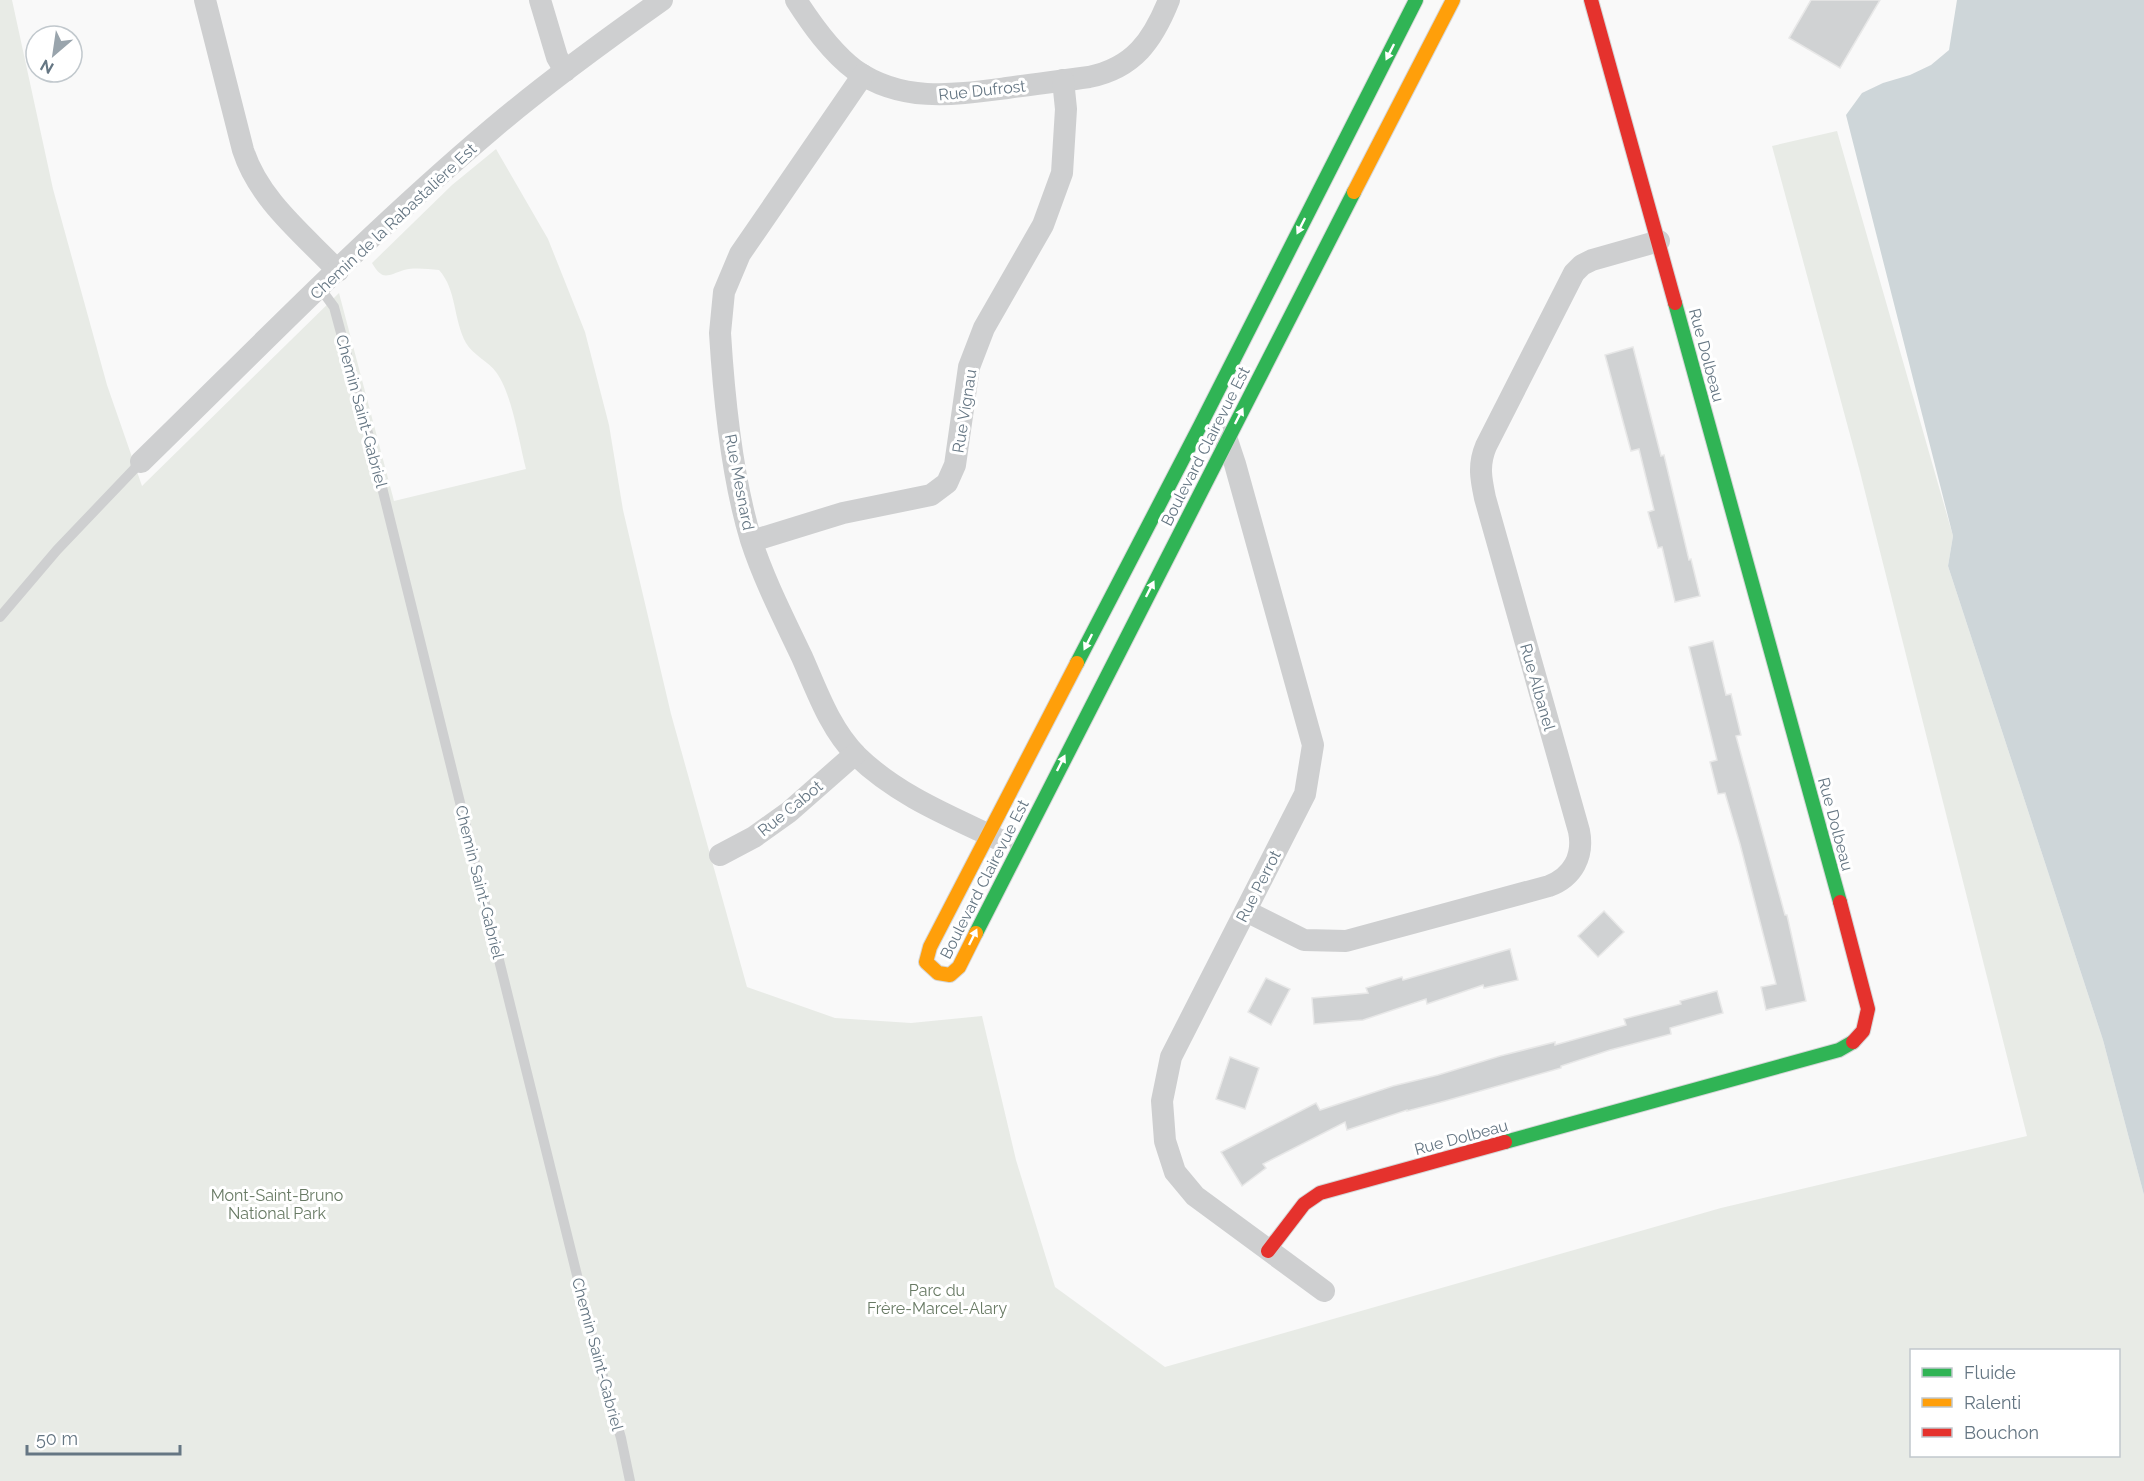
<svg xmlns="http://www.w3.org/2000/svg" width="2144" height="1481" viewBox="0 0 2144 1481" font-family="Raleway,sans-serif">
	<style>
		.green { fill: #e8ebe6; fill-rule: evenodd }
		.water { fill: #ced6d9 }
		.building { fill: #d0d2d3; stroke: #e8e8e8; stroke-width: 1.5 }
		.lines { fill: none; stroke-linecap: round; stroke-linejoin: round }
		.fast-casing { stroke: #d5d6d7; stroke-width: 16 }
		.slow-casing { stroke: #d5d6d7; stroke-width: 16 }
		.jam-casing { stroke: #d5d6d7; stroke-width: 16 }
		.lane { stroke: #cecfd0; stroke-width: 10 }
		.street { stroke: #cecfd0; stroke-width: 22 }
		.fast { stroke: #30b455; stroke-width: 14 }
		.slow { stroke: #ff9f0a; stroke-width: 14 }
		.jam { stroke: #e5322d; stroke-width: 14 }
		.oneway { fill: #fff }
		.labels { text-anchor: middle; stroke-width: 6; stroke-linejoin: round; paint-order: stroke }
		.street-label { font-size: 16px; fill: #657683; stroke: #fff }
		.park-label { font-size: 16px; fill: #687a64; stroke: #fff }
	</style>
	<rect width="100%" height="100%" fill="#f9f9f9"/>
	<path class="green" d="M0,0H12L53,189L107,385L142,486L339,293L394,501L526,469C519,442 512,393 496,372C488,361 473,355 466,343C453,319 457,290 439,270C427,269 415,267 404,270C388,275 383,282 372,263L452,185L496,149L548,239L585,332L609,425L623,510L671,714L747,987L835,1018L911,1023L982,1016L1016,1160L1055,1287L1165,1367L1721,1208L2027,1136L1859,468L1772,146L1837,131L1953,536L1948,566L2103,1040L2144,1195V1481H0ZM1912,1350H2118V1456H1912Z"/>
	<polygon class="water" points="1957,0 2144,0 2144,1195 2103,1040 1948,566 1953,536 1846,115 1862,93 1883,83 1910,75 1931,65 1949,50"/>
	<g class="building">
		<polygon points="1811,0 1880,0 1840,68 1789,38"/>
		<polygon points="1633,347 1661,456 1664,455 1689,560 1691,559 1700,596 1675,602 1662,547 1658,548 1648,512 1654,510 1639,449 1631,451 1605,355"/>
		<polygon points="1713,641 1726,695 1731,694 1741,735 1736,736 1785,915 1787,915 1806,1001 1766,1010 1761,987 1776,984 1740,844 1725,793 1718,794 1710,762 1717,760 1689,647"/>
		<polygon points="1604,911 1624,932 1598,957 1578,936"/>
		<polygon points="1510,949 1518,980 1484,988 1483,985 1427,1004 1426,999 1363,1020 1314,1024 1312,998 1368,993 1366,988 1402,977 1403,980"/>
		<polygon points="1266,978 1290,989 1271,1025 1248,1012"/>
		<polygon points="1717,991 1723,1013 1670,1028 1671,1034 1610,1050 1561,1066 1561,1068 1445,1101 1407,1111 1407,1110 1347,1130 1345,1122 1263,1164 1266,1168 1242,1186 1221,1152 1316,1103 1320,1110 1393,1086 1438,1075 1500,1056 1555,1042 1555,1045 1626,1025 1624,1019 1681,1004 1680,1001"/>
		<polygon points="1230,1057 1259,1068 1245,1109 1216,1099"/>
	</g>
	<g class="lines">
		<defs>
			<g id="fast">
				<polyline points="1675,303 1840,902"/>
				<polyline points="1077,663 1200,426 1416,0"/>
				<polyline points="976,933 1354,192"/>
				<polyline points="1505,1142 1839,1050 1853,1042"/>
			</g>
			<g id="slow">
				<polyline points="1354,192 1453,0"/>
				<polyline points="976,933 959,967 950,975 938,973 926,962 930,947 1077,663"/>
			</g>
			<g id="jam">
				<polyline points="1591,0 1675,303"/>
				<polyline points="1840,902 1868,1009 1863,1031 1853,1042"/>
				<polyline points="1268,1251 1304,1204 1320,1193 1505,1142"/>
			</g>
		</defs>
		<use href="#fast" class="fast-casing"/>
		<use href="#slow" class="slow-casing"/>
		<use href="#jam" class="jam-casing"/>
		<g class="lane">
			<polyline points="320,288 334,307 376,463 596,1352 621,1438 630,1481"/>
			<polyline points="0,617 57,550 141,462"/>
		</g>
		<g class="street">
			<path d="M205,0L243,150C259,200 303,234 338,271"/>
			<polyline points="540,0 557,57 565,71"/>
			<path d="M796,0C812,25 831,52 855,70C902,103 954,95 1007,88C1034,84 1062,81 1089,77C1134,68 1153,40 1169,0"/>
			<path d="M863,75L740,254L724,292L720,333C724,398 732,478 751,540C764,580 784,619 802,657C817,691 830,729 857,756C898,796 952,817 1002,841"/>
			<polyline points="1220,436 1227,440 1235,464 1313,745 1305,794 1171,1057 1162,1101 1165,1141 1175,1172 1195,1196 1324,1291"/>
			<path d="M141,462C256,350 369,233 492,129C546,83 604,41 662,0"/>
			<polyline points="752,541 843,513 931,495 947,483 955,465 969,367 984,328 1043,225 1062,173 1066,109 1063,80"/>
			<polyline points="720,855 754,837 789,812 855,754"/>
			<path d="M1246,911L1304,940L1346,941L1549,886C1573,877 1584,856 1579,831L1485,498C1481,479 1478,465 1486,446L1574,273L1582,265L1592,260L1659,241"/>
		</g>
		<use href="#fast" class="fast"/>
		<use href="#slow" class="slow"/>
		<use href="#jam" class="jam"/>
	</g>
	<defs><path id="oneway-solid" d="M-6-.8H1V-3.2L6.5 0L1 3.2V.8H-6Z" transform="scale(1.5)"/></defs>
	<g class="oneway">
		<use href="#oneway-solid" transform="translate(1390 52) rotate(117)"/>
		<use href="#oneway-solid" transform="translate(1301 226) rotate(117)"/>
		<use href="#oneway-solid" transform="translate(1239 416) rotate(-63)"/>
		<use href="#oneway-solid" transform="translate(1150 589) rotate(-63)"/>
		<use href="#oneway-solid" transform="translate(1088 642) rotate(117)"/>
		<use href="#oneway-solid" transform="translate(1061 763) rotate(-63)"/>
		<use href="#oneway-solid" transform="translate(973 937) rotate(-64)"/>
	</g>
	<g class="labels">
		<g class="street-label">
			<text transform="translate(982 90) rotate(-6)" y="6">Rue Dufrost</text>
			<text transform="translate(393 221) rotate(-43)" y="6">Chemin de la Rabastalière Est</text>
			<text transform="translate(1707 355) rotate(75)" y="6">Rue Dolbeau</text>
			<text transform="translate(362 411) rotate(75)" y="6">Chemin Saint-Gabriel</text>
			<text transform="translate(964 411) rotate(-81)" y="6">Rue Vignau</text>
			<text transform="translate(1205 446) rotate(-63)" y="6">Boulevard Clairevue Est</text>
			<text transform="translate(740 482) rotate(79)" y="6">Rue Mesnard</text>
			<text transform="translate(1538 687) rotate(74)" y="6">Rue Albanel</text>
			<text transform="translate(790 808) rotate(-39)" y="6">Rue Cabot</text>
			<text transform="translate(1836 824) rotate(75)" y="6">Rue Dolbeau</text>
			<text transform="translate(984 879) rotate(-63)" y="6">Boulevard Clairevue Est</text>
			<text transform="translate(480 882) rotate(76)" y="6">Chemin Saint-Gabriel</text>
			<text transform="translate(1258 886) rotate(-63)" y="6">Rue Perrot</text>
			<text transform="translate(1461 1137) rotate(-15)" y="6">Rue Dolbeau</text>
			<text transform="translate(598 1354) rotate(75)" y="6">Chemin Saint-Gabriel</text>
		</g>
		<g class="park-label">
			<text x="277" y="1201">Mont-Saint-Bruno<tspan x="277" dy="18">National Park</tspan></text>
			<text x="937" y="1296">Parc du<tspan x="937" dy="18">Frère-Marcel-Alary</tspan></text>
		</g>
	</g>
	<rect x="1910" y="1349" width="210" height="108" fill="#ffffff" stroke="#c1c8cd" stroke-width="1.5"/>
	<rect x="1922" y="1368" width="30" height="9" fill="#30b455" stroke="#c1c8cd" stroke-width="1.5"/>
	<text x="1964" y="1379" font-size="18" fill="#657683">Fluide</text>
	<rect x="1922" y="1398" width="30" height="9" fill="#ff9f0a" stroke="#c1c8cd" stroke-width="1.5"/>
	<text x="1964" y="1409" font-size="18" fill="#657683">Ralenti</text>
	<rect x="1922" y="1428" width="30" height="9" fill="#e5322d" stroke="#c1c8cd" stroke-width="1.5"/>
	<text x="1964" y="1439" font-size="18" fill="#657683">Bouchon</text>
	<g transform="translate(54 54) rotate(209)"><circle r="28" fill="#ffffff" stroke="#c1c8cd" stroke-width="1.5"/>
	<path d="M0-4.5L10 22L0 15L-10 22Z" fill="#99a4ac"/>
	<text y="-9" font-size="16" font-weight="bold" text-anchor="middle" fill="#657683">N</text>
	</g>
	<path d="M27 1445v9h153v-9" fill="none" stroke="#657683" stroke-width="3"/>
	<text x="36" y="1445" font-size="18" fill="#657683" stroke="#ffffff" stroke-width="4.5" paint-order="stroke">50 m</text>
</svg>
